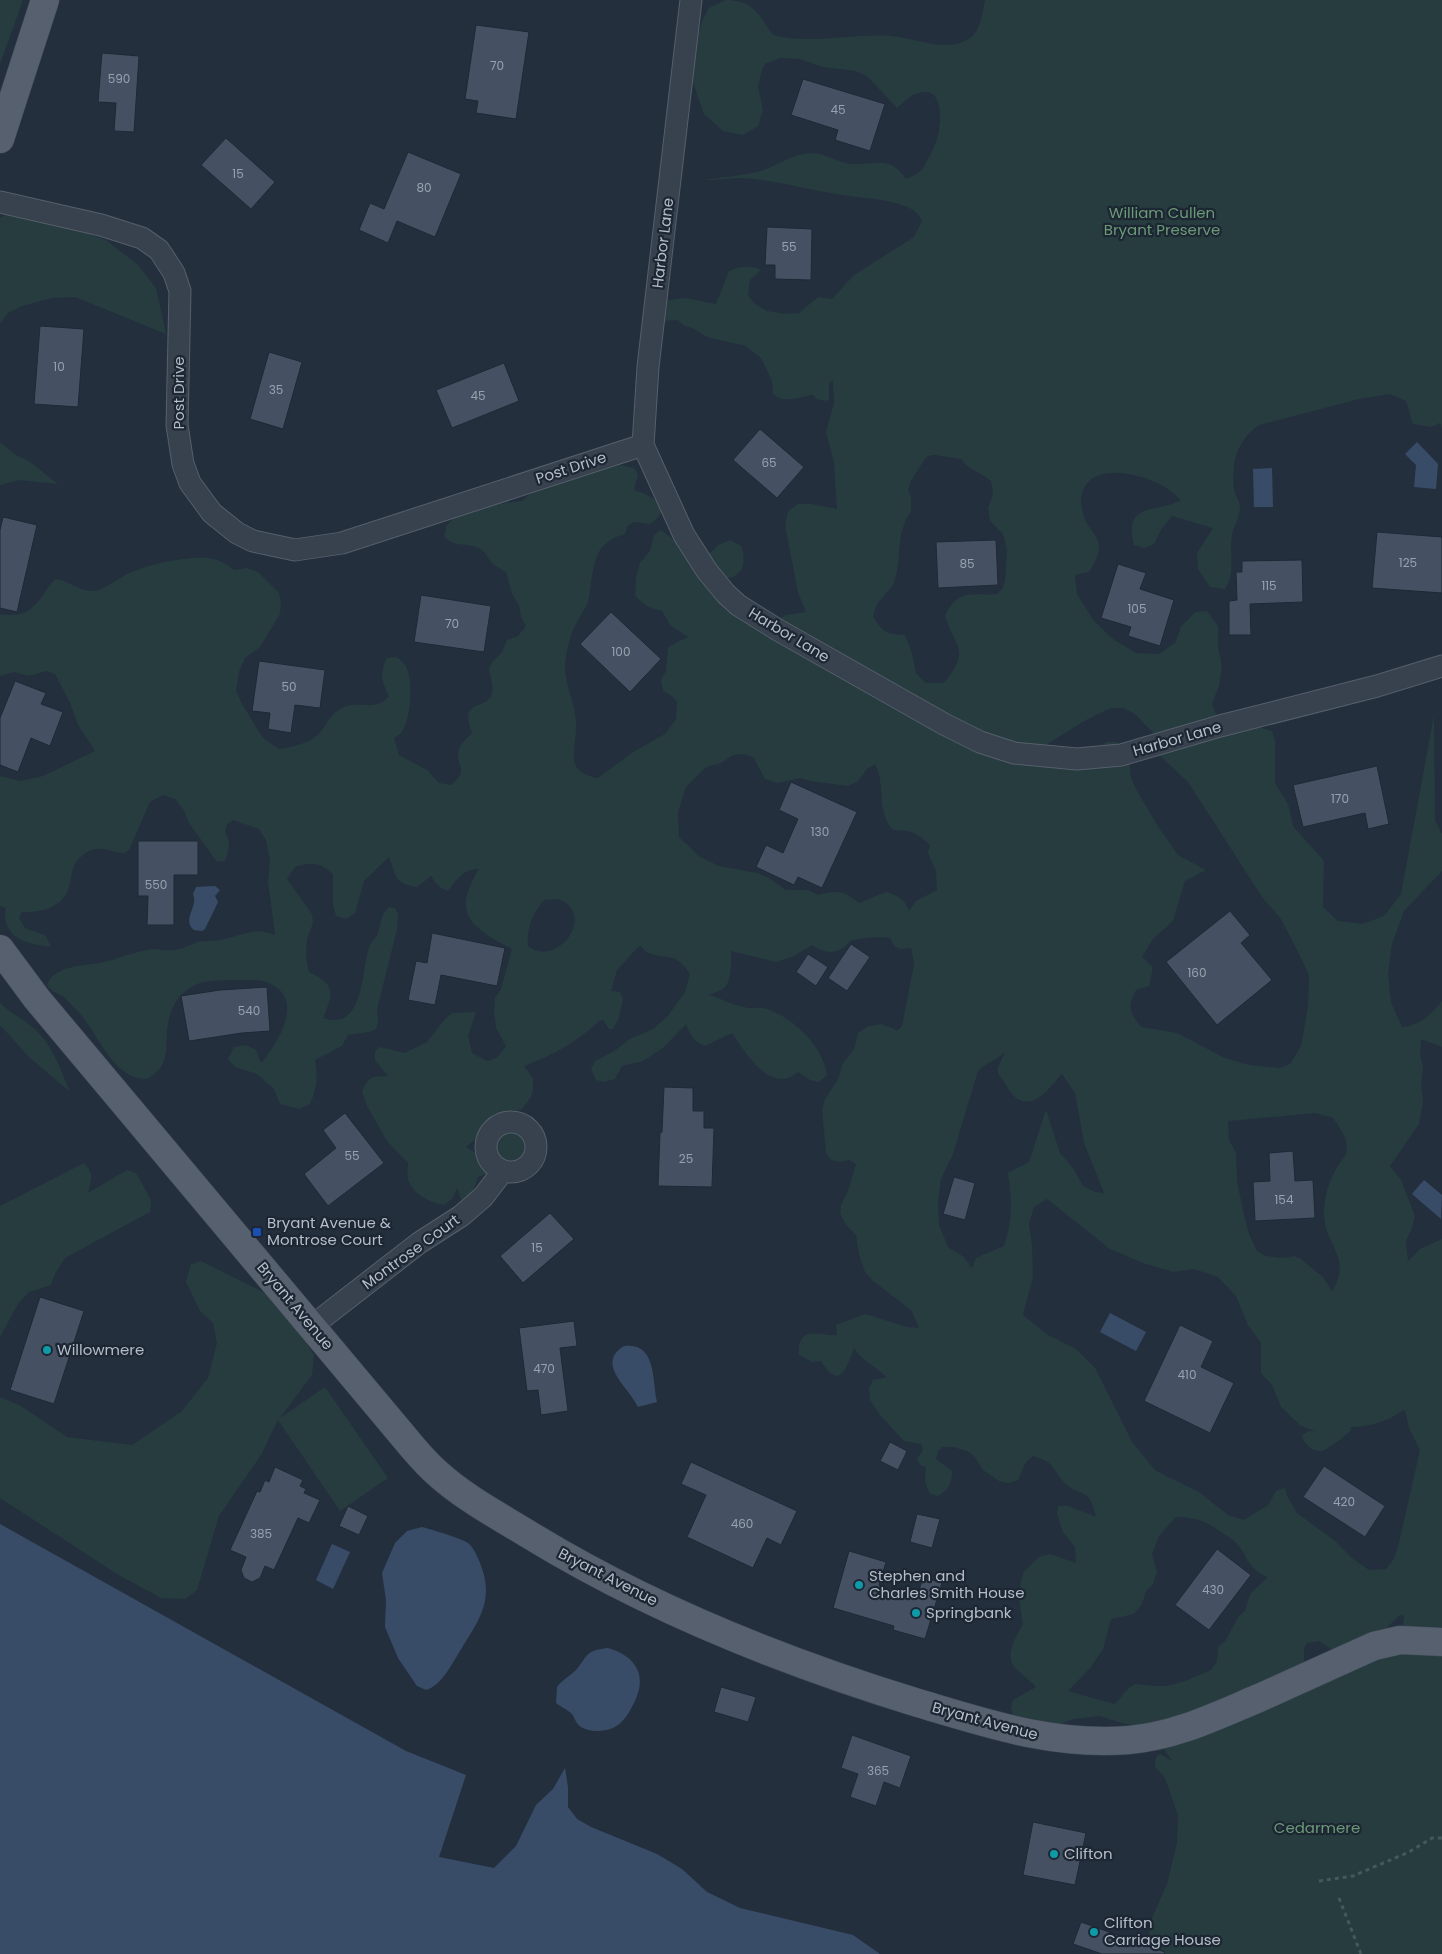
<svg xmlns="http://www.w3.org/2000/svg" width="1442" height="1954" viewBox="0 0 1442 1954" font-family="Poppins,sans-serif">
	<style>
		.green { fill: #263c3f; fill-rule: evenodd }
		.water { fill: #394c67 }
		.building { fill: #455162; stroke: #1f2835 }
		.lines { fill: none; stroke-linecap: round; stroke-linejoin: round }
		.minor-casing { stroke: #565f6c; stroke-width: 23 }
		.major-casing { stroke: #414a57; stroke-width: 29 }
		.path { stroke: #44595c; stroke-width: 3; stroke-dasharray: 4 4; stroke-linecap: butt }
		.minor { stroke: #38414e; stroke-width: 21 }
		.major { stroke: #56606e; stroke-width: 28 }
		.transit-dot { fill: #1a4fb4; stroke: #1d2633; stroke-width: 2 }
		.culture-dot { fill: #0f9aa8; stroke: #1d2633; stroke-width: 2 }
		.labels { text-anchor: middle; stroke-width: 4.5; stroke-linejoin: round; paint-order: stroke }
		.number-label { font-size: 12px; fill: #98a1af }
		.park-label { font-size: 15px; fill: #6b9a76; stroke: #1d2633 }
		.street-label { font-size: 15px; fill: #b4bcc9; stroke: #1d2633 }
		.poi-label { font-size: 15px; fill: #b4bcc9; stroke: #1d2633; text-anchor: start }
	</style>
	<rect width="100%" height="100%" fill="#242f3e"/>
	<g class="green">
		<polygon points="0,0 23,0 0,64"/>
		<path d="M726,0C754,0 759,15 773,35C811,45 852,33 891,36C917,38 946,54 970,38C980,32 983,11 985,0H1442V429L1440,423L1431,427L1413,424C1409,416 1410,409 1406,401L1390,394L1359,399L1259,425C1237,441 1231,462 1234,489C1235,495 1240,501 1240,507C1240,519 1233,526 1232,536C1229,555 1236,572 1225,589L1210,587L1198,569L1197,553L1213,528L1172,516L1162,528L1154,544L1144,548L1134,545C1123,501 1156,514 1181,500C1162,482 1145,476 1120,473C1090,470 1074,489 1084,517C1087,526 1097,535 1099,544C1100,554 1094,564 1089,572L1075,575L1077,594L1094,621L1113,639L1136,653L1159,654L1175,643L1181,627L1195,612L1207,611L1218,626V647L1222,666L1219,686L1212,704L1216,714L1272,731L1275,741V783L1288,804L1293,826L1324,861L1323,907L1338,921L1362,924L1384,916L1401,894L1434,715L1435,820L1442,834V871L1404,911L1392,944L1388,974L1391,1002L1402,1027C1419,1026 1432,1014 1442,1001V1047L1421,1039L1420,1053L1423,1068L1421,1087L1423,1100L1419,1124L1390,1166L1401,1180L1415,1216L1412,1228L1406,1241L1408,1261L1420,1249L1442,1239V1954H1145L1152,1918L1167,1884L1177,1843L1178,1815L1165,1778L1155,1767L1156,1757L1160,1754L1172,1761L1156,1737L1141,1726L1125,1724L1100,1716L1074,1719L1054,1726L1025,1723L1013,1715L1011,1707L1013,1700L1036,1687C1030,1680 1021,1675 1015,1668C1004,1656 1016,1636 1023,1624L1019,1600L1021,1581L1024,1571L1039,1557L1050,1554L1076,1563L1075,1547L1063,1532L1057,1514L1058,1506H1068L1096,1517C1089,1484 1078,1499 1063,1481C1050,1466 1055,1463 1033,1456L1026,1462L1018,1480L1008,1483L999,1481L983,1470L974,1456L967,1451L953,1447H943L938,1451L936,1459L952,1471C952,1484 948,1490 938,1496L930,1494L925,1482L926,1467L920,1465L917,1459L923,1450L921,1444L904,1441L880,1415L870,1400L869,1388L873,1380L887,1377L860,1356L854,1348C847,1367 840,1392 821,1361L812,1362L798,1354C800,1350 798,1346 800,1342C807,1327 824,1337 837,1335L836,1325L865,1314L907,1327L919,1328L911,1310L873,1281L865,1272L859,1255L856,1235L846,1225L840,1213L841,1205L848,1191L856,1164L849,1160L838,1162L830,1159L826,1153L822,1110L824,1101L838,1079L842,1065L854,1049L858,1033L867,1027L881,1024L892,1028L897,1031L902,1026L914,964L911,948L901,949L895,947L890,938C882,936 857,938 851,941C847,943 845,947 841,949C831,955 821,951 812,945L794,956L776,962L731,951C731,962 733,984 721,990C718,992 713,993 709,995C722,999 737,1007 749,1008C758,1008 764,1007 772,1011C797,1021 823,1048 827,1075L819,1082L810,1080L798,1072C795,1074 791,1077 788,1078C764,1085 743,1049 732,1033L705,1046C694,1042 690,1035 686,1024L664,1047L643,1061L622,1066L615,1079L603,1082L596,1080L591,1069L595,1061L613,1052L630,1039L653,1029L667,1017L685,992L690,974C686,968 680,960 672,958C659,955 648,957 640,945L617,970L611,991L620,992L623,998L619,1018L613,1029H609L603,1020L599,1021C579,1041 551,1056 524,1066L533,1078V1089L531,1097L522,1109L515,1111L502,1112L492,1120L484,1132L466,1147L479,1155L486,1174L478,1177L473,1192L467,1201L461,1199L457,1188L452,1199L444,1205C429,1202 414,1195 408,1180C407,1175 408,1168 408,1163L387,1141L367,1106L362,1091C370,1075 372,1077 388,1076L375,1060V1051L380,1047L405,1053L427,1042L445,1019L452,1013L476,1012L468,1036L472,1053L487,1061L497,1058L506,1046L496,1028L494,1010L495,998L501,989L512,949C471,927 451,915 479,869C464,869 457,879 448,891C439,888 436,884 431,876L417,887C395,884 396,876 389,857L364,881L355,913L346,919L336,916L333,905V874C318,862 314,862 295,867L287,879L312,914L313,923L307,939L306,957L309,972C337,985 333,994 323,1018C364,1032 361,972 369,948C370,943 375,940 377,935C382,924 379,917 389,907L395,908L398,914L397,929L377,1009L378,1022L376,1029L369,1032L348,1035L342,1046L315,1060C318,1076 317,1088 310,1104L299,1109L280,1104L274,1089L257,1074L235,1067L228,1059L234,1047L246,1045L256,1050L261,1063C278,1043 306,999 269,983C261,979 247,980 238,980C226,980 212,980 200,983C178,991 170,1007 167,1030C166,1043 168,1055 161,1067C158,1072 152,1076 147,1079C113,1079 100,1037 81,1015C76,1009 70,1003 65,998C58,992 53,994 47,985C54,964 88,966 104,962C120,958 136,951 153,949C159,949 165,951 172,950C181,950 188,946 197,942C204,940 212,942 220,940C241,936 253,926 275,935L268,881L270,860L266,840L259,829L233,820L227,824L225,832C231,842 229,850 225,861L217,862L189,823L183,809L175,799L163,795L150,802L129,850C119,860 102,839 83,855C70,865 73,877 68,890C61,908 39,913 22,912L19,918L25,928L46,936L51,947C29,945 0,938 6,908L0,906V776L20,781L43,776L95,751L78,725L70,703L55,674L46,671L29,676L14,672L0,676V614C20,617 28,614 41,598C47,590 48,585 56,579C69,581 79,591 93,591C102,591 118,579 127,574C149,564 186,556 210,558C219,560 227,564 234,570L247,568L258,572L279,593L281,602L280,614L260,647L245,658L239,672L236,691L242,704L263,738L279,749C291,747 309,744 319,734C327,725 329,714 342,708C360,698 373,714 389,696C382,682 379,673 387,658L396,657C399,659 403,661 405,665C414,679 411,716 403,730C401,734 397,736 394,738L399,755L427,770L439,783L451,785C472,768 453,765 459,749C461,743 468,737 472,733C458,697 487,712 492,693C494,685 490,677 489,669L492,662L502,652L507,640L518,636L526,626L521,617L519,605L512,594L506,572C501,569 496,567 492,563C488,559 486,553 482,550C470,541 454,549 444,536L447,525L459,513L492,505L522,501L538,487L620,465L634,468L638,474L634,490C653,496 675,507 650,524L633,522L627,527L625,534C615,537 606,541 600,550C591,565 592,585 588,602C585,610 581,614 577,622C570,634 566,652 565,666C565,685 575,703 576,722C578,747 561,772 598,778L633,752L665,734L676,719L677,702L672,696L663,691L661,680L666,671L668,647L688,637L671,626L662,611L648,607L635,596L636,578L640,563L650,551L654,535L661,530L674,540L680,550L692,558L708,555L718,545L730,540L741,546C745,555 746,571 734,576C731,578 725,578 721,578L774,622L786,615L806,612L798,593L785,525L788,511L798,504H811L837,509L834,463L826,432L834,403L833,380L829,384V399L825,401L816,399L813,395C800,396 785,405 773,394L772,381L761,358L746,346L707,337L694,329L683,325L678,320L660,321L661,301L685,298L716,304L729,271C740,266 750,265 761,270L750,280L748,295L755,304L767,311L785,314L799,313L818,297L832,299L854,275L914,237L922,221C918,212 911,208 902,205C879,197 854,198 830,193C801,188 772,180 743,178C730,178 717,180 704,180C721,177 740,176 757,172C776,167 791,154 811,153C825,153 838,163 852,164C875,165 891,155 906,179C911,177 918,174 922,169C926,164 934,148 936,142C942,124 946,82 915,94C908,97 902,104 897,108L868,77L856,71L823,67L799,59L780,58L765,64L762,70L758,86L763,110L758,126L743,135L723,131L704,114L692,80L693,50L703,19L709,8ZM935,455L961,459C969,470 980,472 991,481L993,494L988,508L990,521L1003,534L1007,550L1005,581L1003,588L997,594C971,596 958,588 945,616C957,651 970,649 944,683H926L916,673L912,653L905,635C886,634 883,633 873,616L877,604L893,585L897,572L901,534L906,519L911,512V498L908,490L911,481L924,460L928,456ZM1111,708H1123L1135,714L1156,736L1158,754L1188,782L1262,897L1281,919L1297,950L1309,975L1308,1006L1301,1046L1290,1064L1280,1068L1249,1065L1225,1058L1177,1033L1141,1027C1129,1011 1127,1007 1136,990L1149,986L1153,967L1142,957L1153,939L1173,921L1185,881L1206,870L1178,855L1159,828L1138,793L1131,778L1129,757L1117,742H1106L1097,750L1044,746L1086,720ZM743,754L753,757L765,779L778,783L800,778L810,781L848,786L858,781L867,769L875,764C886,784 876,813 893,830C910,830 918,833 930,845L928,853L936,871L937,890L916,901L909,911C905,899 898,896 886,892L859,903C844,890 837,890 818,895L808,890H786L769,878L757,873L719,866L700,857L679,837L678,812L686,787L706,767L721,763L733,755ZM558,899C599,914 556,969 528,946C526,929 533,913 544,900ZM1005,1051L998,1068V1074C1005,1081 1009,1094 1018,1099C1036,1110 1052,1084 1062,1074L1075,1093L1084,1143L1104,1193L1095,1192L1083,1186L1073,1168L1060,1153L1046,1110L1029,1162L1008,1173C1012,1203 1013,1218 1004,1246L976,1258L972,1268L964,1257L948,1247L939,1225L938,1203L941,1179L953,1154L978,1071C986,1062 998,1061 1005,1051ZM1315,1113L1333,1118C1339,1127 1350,1140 1346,1153C1344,1158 1339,1164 1336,1169C1328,1183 1324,1198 1324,1214C1324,1245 1353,1257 1332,1291L1323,1277L1301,1259L1294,1256L1284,1258L1266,1256L1257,1251L1249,1234L1242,1206L1237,1181L1236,1153L1229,1140L1228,1121ZM1047,1199L1110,1249L1143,1263L1173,1272L1194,1269L1218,1277L1236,1296L1248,1325L1261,1343V1373L1272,1385L1281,1407L1301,1426L1315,1431H1309L1302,1435C1303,1443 1313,1453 1322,1451C1328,1449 1347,1435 1351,1430L1350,1427C1365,1427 1377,1424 1391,1418C1396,1415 1400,1411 1405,1410L1409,1428L1420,1450L1398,1547L1394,1559L1386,1569L1369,1570L1352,1558L1335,1541L1297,1513L1287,1496L1285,1488L1276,1491L1268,1505L1244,1520L1228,1515L1199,1492L1156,1471L1132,1442L1095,1368L1076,1349L1046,1334L1023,1315L1033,1277L1032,1245L1029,1224L1034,1207ZM1176,1517C1195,1517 1205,1521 1221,1532C1225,1535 1230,1537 1234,1541C1249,1555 1245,1568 1268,1577L1250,1594L1245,1611L1238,1617L1226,1640L1218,1647L1217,1661L1211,1670L1185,1681L1167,1686H1155L1135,1684C1123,1690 1122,1699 1114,1704L1068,1691L1091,1667L1103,1649L1111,1619L1134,1614L1142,1604L1146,1591L1153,1584L1157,1572L1152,1554L1159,1536ZM1400,1615L1404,1616L1402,1635L1304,1667V1648L1307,1643L1319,1641L1340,1655L1367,1646Z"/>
		<polygon points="8,214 51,219 106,240 138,265 156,288 166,334 75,297 52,298 22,306 8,313 0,324 0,218"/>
		<polygon points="0,442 14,454 30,462 58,484 18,480 0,485"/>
		<path d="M0,1003C10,1013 20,1017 31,1026C52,1043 60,1068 70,1092L30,1058L0,1025Z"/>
		<circle cx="511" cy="1147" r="21"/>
		<path d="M84,1163C95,1175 91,1179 88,1193L127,1170L136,1173L151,1200L150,1212L65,1258L55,1274L51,1285L29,1292L18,1304L0,1337V1206Z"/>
		<polygon points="201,1261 265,1293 294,1324 314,1355 312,1375 280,1418 325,1387 388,1478 340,1511 278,1420 261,1455 219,1516 197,1590 185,1599 161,1598 117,1574 0,1498 0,1397 21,1406 67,1437 132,1445 181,1412 208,1378 217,1343 213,1323 200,1311 186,1282 191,1264"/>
	</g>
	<g class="water">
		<polygon points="1417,442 1438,464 1436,489 1414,487 1416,465 1405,454"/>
		<polygon points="1272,468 1273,507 1254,507 1253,469"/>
		<path d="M215,886L220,890L215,896L218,902L205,929L202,931L194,930C181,919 199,907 193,894L196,887Z"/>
		<polygon points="1424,1180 1442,1195 1441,1219 1412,1194"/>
		<polygon points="1110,1313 1146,1332 1136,1351 1100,1332"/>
		<path d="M624,1346C657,1342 652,1381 657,1402L638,1407C629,1387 595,1364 624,1346Z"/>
		<polygon points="0,1524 406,1751 466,1775 439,1857 494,1868 516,1846 536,1805 553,1789 565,1768 568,1787 568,1807 577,1819 591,1827 657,1854 682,1869 707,1892 740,1908 853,1935 880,1954 0,1954"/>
		<path d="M422,1527C430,1529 463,1539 468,1543C474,1548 477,1556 480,1563C495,1600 479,1620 460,1651C451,1665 441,1686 426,1690L417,1686L398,1658L385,1627L386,1600L382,1573L395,1543L407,1531Z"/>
		<polygon points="332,1544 350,1552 333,1589 316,1580"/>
		<path d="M608,1648C636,1656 648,1676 634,1703C630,1711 625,1720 618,1725C609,1732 591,1733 581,1727C576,1724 575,1718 572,1714C568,1710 561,1707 556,1703L557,1687C562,1680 570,1676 576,1670C589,1655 584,1651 608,1648Z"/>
	</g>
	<g class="building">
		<polygon points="476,25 529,32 516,119 476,113 478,101 465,99"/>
		<polygon points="102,53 139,56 134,132 114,131 116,103 98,102"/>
		<polygon points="803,79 885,104 870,151 835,140 838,130 791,115"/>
		<polygon points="226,138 275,182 251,209 201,165"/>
		<polygon points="408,152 461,174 435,237 397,221 388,243 359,230 370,203 384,209"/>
		<polygon points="767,227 812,229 811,280 775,279 775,265 765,265"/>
		<polygon points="40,326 84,329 78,407 34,404"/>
		<polygon points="269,352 302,362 283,429 250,419"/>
		<polygon points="504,363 519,401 452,428 436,390"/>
		<polygon points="760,429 804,467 777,498 733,460"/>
		<polygon points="3,517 37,525 17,612 0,608 0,530"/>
		<polygon points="1377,532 1442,537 1442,593 1372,588"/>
		<polygon points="996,540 998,585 938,588 936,542"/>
		<polygon points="1302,560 1303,602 1250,604 1251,635 1229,635 1229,601 1237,600 1236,572 1242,572 1242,561"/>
		<polygon points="1118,564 1146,573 1140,589 1174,600 1160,646 1128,636 1131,627 1101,618"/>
		<polygon points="421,595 491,606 484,652 414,642"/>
		<polygon points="611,612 661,659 630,692 580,644"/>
		<polygon points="259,661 325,670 320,708 295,705 291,733 268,729 270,713 252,711"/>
		<polygon points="15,681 46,693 41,704 63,712 50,746 31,738 18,772 0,765 0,718"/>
		<polygon points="1377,766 1389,824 1368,829 1365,813 1303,827 1293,785"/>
		<polygon points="791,782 857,812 822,888 798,877 794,885 756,867 766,845 783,853 798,819 779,810"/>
		<polygon points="138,841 198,841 198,875 174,875 174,925 147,925 148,896 138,896"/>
		<polygon points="1230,911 1250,935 1241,943 1272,980 1217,1025 1166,962"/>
		<polygon points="432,933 505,948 497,986 441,975 435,1005 408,1000 416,961 427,963"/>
		<polygon points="851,944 870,957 847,991 828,978"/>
		<polygon points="808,954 828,967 816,986 796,972"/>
		<polygon points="267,987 270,1031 242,1033 189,1041 181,996 220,990"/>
		<polygon points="664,1087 693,1088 693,1111 704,1111 704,1128 714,1128 712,1187 658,1186 660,1133 662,1132"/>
		<polygon points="345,1113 384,1163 328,1206 304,1174 336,1148 323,1130"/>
		<polygon points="1293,1151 1295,1181 1313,1180 1315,1218 1255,1221 1253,1182 1270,1181 1269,1153"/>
		<polygon points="954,1177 975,1183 965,1220 943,1214"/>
		<polygon points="550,1213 574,1239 523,1283 500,1256"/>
		<polygon points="40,1297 84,1311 54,1404 10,1390"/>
		<polygon points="574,1321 577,1346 560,1348 568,1411 541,1415 538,1390 527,1391 519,1328"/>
		<polygon points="1180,1325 1213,1341 1201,1367 1234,1383 1210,1433 1144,1401"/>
		<polygon points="890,1442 907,1451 898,1470 880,1461"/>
		<polygon points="691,1462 797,1511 781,1545 767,1538 753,1568 687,1537 706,1495 681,1484"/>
		<polygon points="1324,1466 1385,1506 1365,1537 1303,1497"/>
		<polygon points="275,1467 303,1480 300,1486 306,1489 304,1493 320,1500 309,1523 298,1518 274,1570 265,1566 260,1578 252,1582 244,1578 241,1570 246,1557 230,1550 257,1491 260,1492 265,1480 269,1482"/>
		<polygon points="348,1506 368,1516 359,1535 339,1526"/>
		<polygon points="917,1514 940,1519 932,1548 910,1542"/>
		<polygon points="1217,1549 1251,1575 1209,1630 1175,1605"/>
		<polygon points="849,1551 886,1562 879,1585 917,1597 923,1577 942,1583 925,1639 893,1630 894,1626 833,1608"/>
		<polygon points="721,1687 756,1697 748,1722 714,1712"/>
		<polygon points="852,1735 911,1756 900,1788 884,1782 876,1806 850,1797 858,1774 841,1768"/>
		<polygon points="1033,1822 1086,1833 1075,1885 1023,1875"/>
		<polygon points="1081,1922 1165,1952 1164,1954 1102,1954 1073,1944"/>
	</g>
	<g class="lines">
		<defs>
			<g id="minor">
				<polyline points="691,0 648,367 643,445 684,535 707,571 726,594 738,605 778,630 944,724 980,742 1014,753 1077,759 1121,755 1220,726 1377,686 1442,666"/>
				<polyline points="0,202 101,225 142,238 159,250 174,273 180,291 177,425 183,464 190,483 212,513 237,533 253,541 295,550 342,543 643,445"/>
				<circle cx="511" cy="1147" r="25"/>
				<polyline points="312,1326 419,1243 461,1216 483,1197 503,1171"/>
			</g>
			<g id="major">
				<polyline points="0,139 45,0"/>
				<path d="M0,949L37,999L414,1449C421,1457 428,1465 436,1472C463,1497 497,1515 528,1534C647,1607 784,1662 918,1703C989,1724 1053,1746 1129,1740C1176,1736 1216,1716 1259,1698C1297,1681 1336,1663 1374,1646L1400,1640L1442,1642"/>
			</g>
		</defs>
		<use href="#minor" class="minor-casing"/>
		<use href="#major" class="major-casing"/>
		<g class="path">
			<polyline points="1319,1881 1353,1876 1409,1852 1432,1838 1442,1838"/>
			<polyline points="1339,1898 1361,1954"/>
		</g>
		<use href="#minor" class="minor"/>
		<use href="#major" class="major"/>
	</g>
	<rect class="transit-dot" x="252" y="1227" width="10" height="10" rx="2.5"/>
	<g class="culture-dot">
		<circle cx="47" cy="1350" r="5"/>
		<circle cx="859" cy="1585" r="5"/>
		<circle cx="916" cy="1613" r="5"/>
		<circle cx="1054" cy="1854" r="5"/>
		<circle cx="1094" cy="1932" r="5"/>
	</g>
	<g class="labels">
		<g class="number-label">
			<text x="497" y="70">70</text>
			<text x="119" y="83">590</text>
			<text x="838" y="114">45</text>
			<text x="238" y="178">15</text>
			<text x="424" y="192">80</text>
			<text x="789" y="251">55</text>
			<text x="59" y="371">10</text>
			<text x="276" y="394">35</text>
			<text x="478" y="400">45</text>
			<text x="769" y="467">65</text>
			<text x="1408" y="567">125</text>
			<text x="967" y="568">85</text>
			<text x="1269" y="590">115</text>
			<text x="1137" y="613">105</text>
			<text x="452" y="628">70</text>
			<text x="621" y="656">100</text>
			<text x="289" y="691">50</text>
			<text x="1340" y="803">170</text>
			<text x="820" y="836">130</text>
			<text x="156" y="889">550</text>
			<text x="1197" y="977">160</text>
			<text x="249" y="1015">540</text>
			<text x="352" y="1160">55</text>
			<text x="686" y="1163">25</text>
			<text x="1284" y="1204">154</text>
			<text x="537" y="1252">15</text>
			<text x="544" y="1373">470</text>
			<text x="1187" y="1379">410</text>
			<text x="1344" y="1506">420</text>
			<text x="742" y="1528">460</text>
			<text x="261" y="1538">385</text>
			<text x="1213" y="1594">430</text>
			<text x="878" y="1775">365</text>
		</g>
		<g class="park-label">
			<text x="1162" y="218">William Cullen<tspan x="1162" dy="17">Bryant Preserve</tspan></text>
			<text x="1317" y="1833">Cedarmere</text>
		</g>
		<g class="street-label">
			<text transform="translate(663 243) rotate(-83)" y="5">Harbor Lane</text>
			<text transform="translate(179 393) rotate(-90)" y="5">Post Drive</text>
			<text transform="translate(571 468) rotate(-18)" y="5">Post Drive</text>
			<text transform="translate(789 635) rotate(31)" y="5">Harbor Lane</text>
			<text transform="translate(1177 739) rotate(-16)" y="5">Harbor Lane</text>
			<text transform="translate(411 1252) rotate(-36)" y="5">Montrose Court</text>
			<text transform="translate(295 1306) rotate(50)" y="5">Bryant Avenue</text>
			<text transform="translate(608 1577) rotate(27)" y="5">Bryant Avenue</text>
			<text transform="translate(985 1721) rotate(15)" y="5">Bryant Avenue</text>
		</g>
		<g class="poi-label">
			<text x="267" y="1228">Bryant Avenue &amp;<tspan x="267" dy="17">Montrose Court</tspan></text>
			<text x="57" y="1355">Willowmere</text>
			<text x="869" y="1581">Stephen and<tspan x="869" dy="17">Charles Smith House</tspan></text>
			<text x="926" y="1618">Springbank</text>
			<text x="1064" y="1859">Clifton</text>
			<text x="1104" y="1928">Clifton<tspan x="1104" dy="17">Carriage House</tspan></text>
		</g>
	</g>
</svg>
